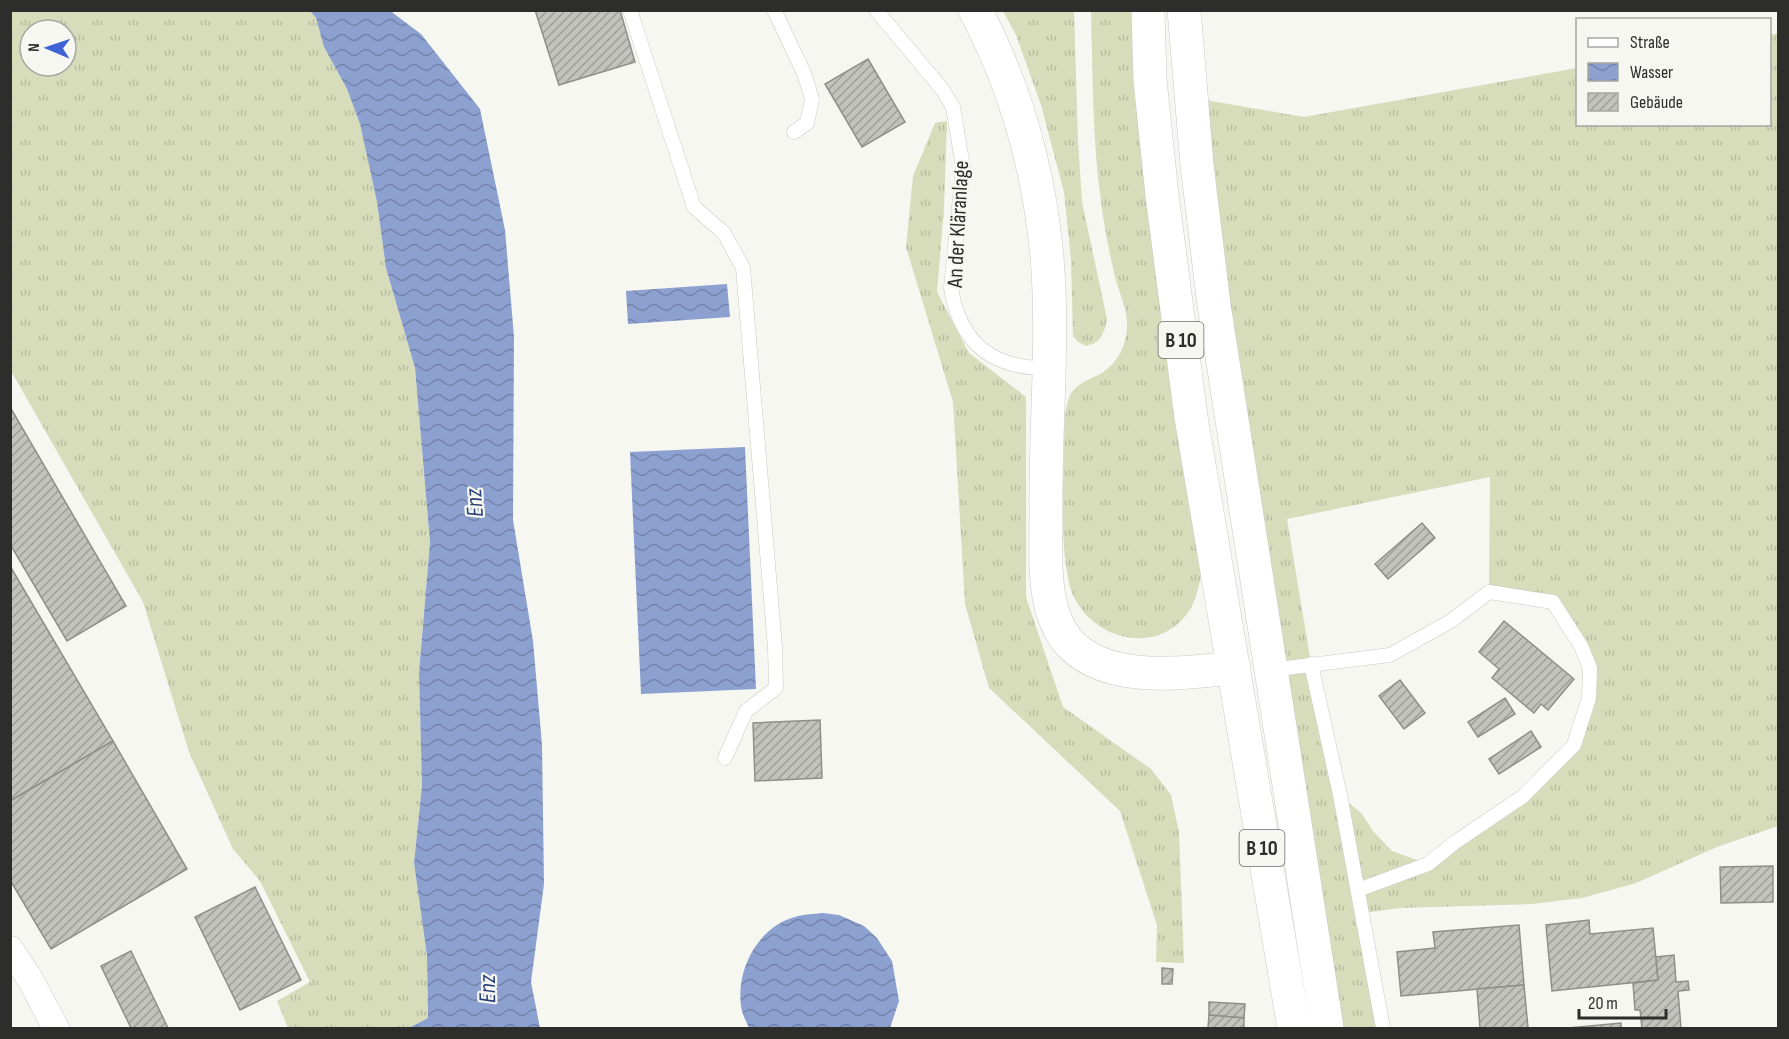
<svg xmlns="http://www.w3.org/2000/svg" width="1789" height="1039" viewBox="0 0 1789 1039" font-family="'Sofia Sans Condensed',sans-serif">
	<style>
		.grass { fill: url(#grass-tufts); fill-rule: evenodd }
		.water { fill: url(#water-waves) }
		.building { fill: url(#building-hatch); stroke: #8f908b; stroke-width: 1.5 }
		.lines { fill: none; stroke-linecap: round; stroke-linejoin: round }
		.service-casing { stroke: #cacbc5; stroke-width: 15 }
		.minor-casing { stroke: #cacbc5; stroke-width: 27 }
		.tertiary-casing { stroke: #cacbc5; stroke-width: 34 }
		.primary-casing { stroke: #cacbc5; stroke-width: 34 }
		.service { stroke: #fff; stroke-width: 14 }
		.minor { stroke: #fff; stroke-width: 26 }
		.tertiary { stroke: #fff; stroke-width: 33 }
		.primary { stroke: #fff; stroke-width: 33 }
		.labels { text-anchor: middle; stroke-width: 4.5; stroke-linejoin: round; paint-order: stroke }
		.shield { fill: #f6f7f1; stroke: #696a67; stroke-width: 1.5 }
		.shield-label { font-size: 21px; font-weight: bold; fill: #2d2e2c }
		.street-label { font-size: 22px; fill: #2d2e2c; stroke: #f6f7f1 }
		.water-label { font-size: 24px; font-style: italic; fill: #2a3f7a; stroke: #f6f7f1 }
	</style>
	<defs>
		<pattern id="grass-tufts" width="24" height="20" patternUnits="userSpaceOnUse" patternTransform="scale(1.5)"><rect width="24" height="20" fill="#d7dcbb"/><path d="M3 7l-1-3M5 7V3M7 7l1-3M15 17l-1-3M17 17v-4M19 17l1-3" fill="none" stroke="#b9bda1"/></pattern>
		<pattern id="water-waves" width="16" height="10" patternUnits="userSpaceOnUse" patternTransform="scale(1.5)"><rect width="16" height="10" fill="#8da1d1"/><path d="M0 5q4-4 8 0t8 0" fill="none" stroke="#7484aa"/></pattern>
		<pattern id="building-hatch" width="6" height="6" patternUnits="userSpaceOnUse" patternTransform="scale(1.5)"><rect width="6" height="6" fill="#c2c3bd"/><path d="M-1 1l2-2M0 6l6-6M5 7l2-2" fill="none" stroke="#9e9f9a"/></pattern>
	</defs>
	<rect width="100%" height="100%" fill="#f6f7f1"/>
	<g class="grass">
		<path d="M10,11H310L316,18L324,47L347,89L360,124L377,202L386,268L415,368L430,542L419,673L422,785L414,863L427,957L428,1018L409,1028H288L277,1001L310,982L260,881L233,849L189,752L143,602L11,371ZM30,30H66V66H30Z"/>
		<path d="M1003,11H1074L1078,141L1082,202L1107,319C1104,334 1101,343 1086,346L1078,342L1073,336L1071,259L1064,192L1041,105L1016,35Z"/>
		<path d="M1091,11H1138L1202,568C1200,583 1197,598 1189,611C1159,656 1095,641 1074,597C1069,588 1068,576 1066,566C1061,531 1063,484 1064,448C1065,432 1063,414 1069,398C1074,384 1087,381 1100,374C1119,363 1128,342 1127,321C1126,308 1120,293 1116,281C1110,255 1104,228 1101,201C1092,138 1093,74 1091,11Z"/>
		<path d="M1778,33V826L1717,847L1636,883L1582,898L1532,904L1399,908L1363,913L1383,1028H1327L1191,93L1211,101L1304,117L1577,68L1578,124H1770V35ZM1490,477L1489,592L1553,602L1590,668L1574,745L1522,797L1428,864L1392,851L1373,831L1362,814L1340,795L1311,664L1287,519Z"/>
		<polygon points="947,121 944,208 937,292 969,353 1026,397 1026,597 1063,707 1151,769 1171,795 1179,832 1184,963 1156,962 1157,925 1120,811 989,688 965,604 953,402 906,247 913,176 935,123"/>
	</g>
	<g class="water">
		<polygon points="310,11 392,11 393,13 421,34 480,109 505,230 514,337 513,520 533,641 542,745 544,884 531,982 540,1028 409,1028 428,1018 427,956 414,863 422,785 419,673 430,542 415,368 386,268 377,202 360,124 347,89 324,47 316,18"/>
		<polygon points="727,284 730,317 628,324 626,291"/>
		<polygon points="745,447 756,689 641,694 630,452"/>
		<path d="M823,913L839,915L864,926L877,938L892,961L899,1001L890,1028H749C746,1021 742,1014 741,1006C736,969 758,927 795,917C804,914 814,914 823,913Z"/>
	</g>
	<g class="building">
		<polygon points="535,10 620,10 635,62 559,85"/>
		<polygon points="868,59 905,122 862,147 825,84"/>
		<polygon points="10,407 126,606 67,641 10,544"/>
		<polygon points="1422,523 1435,538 1388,579 1375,564"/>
		<polygon points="10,566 113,741 10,801"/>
		<polygon points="1504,621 1574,679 1548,710 1541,704 1534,713 1492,678 1499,669 1479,652"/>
		<polygon points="1400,680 1425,713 1404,729 1379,696"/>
		<polygon points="1505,698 1515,714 1478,737 1468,722"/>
		<polygon points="820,720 822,778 755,781 753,723"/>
		<polygon points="1531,731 1541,747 1499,774 1489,759"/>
		<polygon points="113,741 187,869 51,949 10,880 10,801"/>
		<polygon points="1773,866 1773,902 1721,903 1720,867"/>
		<polygon points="255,887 301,980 240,1010 195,917"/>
		<polygon points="1589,920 1590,934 1653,928 1658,980 1552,991 1546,925"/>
		<polygon points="1519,925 1524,985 1401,996 1397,952 1435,948 1433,932"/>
		<polygon points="131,951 168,1028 131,1028 101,966"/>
		<polygon points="1674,955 1676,982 1688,981 1689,990 1678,991 1681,1028 1642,1028 1640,1010 1635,1010 1633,983 1658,980 1656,957"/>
		<polygon points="1162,968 1173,969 1172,984 1162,984"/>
		<polygon points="1524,985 1528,1028 1480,1028 1477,989"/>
		<polygon points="1209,1002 1245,1004 1244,1018 1209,1015"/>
		<polygon points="1209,1015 1244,1018 1244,1028 1208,1028"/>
		<polygon points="1621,1023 1621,1028 1568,1028"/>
	</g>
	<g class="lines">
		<defs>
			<g id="service">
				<polyline points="630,10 694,207 724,233 743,268 775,647 776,688 746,711 725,758"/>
				<polyline points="774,10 804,73 812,99 807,123 794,132"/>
				<path d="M876,10L942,89L953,107L963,167L951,288C960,344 993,369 1049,368"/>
				<polyline points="1311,664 1340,795 1383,1028"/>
				<polyline points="1270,670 1390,655 1451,621 1489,592 1553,602 1581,646 1590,668 1589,698 1574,745 1522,797 1454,843 1428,864 1358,890"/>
			</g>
			<polyline id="minor" points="10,949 30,979 56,1028"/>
			<path id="tertiary" d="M975,10C1016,87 1039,171 1047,257C1054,342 1045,427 1046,511C1046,541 1044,573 1050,602C1053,616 1058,628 1066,639C1103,685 1182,673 1234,668"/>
			<g id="primary">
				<polyline points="1148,10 1150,80 1162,195 1191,417 1294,1028"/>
				<polyline points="1184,10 1197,165 1214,305 1327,1028"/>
			</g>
		</defs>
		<use href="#service" class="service-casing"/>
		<use href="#minor" class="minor-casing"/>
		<use href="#tertiary" class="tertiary-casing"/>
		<use href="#primary" class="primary-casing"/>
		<use href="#service" class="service"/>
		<use href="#minor" class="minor"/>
		<use href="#tertiary" class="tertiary"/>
		<use href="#primary" class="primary"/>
	</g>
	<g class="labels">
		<g class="shield">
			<rect x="1158.5" y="322" width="45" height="36" rx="4.5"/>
			<rect x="1239.5" y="830" width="45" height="36" rx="4.5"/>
		</g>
		<g class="shield-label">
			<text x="1181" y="347">B 10</text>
			<text x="1262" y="855">B 10</text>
		</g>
		<g class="street-label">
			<text transform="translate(957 224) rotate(-87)" y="8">An der Kläranlage</text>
		</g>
		<g class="water-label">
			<text transform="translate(474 503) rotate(-94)" y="8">Enz</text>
			<text transform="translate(487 989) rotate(-91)" y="8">Enz</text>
		</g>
	</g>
	<rect width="1789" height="1039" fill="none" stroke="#2d2e2c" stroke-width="24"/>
	<rect x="1576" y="18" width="195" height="108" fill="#f6f7f1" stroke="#a6a7a2" stroke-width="1.5"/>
	<rect x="1588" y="38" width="30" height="9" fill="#ffffff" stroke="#a6a7a2" stroke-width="1.5"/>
	<text x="1630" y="48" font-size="18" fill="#2d2e2c">Straße</text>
	<rect x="1588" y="63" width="30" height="18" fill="url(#water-waves)" stroke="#a6a7a2" stroke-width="1.5"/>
	<text x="1630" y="78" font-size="18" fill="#2d2e2c">Wasser</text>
	<rect x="1588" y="93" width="30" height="18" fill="url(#building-hatch)" stroke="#a6a7a2" stroke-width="1.5"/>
	<text x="1630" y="108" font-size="18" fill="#2d2e2c">Gebäude</text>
	<g transform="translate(48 48) rotate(272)"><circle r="28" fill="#f6f7f1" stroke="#a6a7a2" stroke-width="1.5"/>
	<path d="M0-4.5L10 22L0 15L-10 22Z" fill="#3f63d5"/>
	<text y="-9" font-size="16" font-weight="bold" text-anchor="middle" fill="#2d2e2c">N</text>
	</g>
	<path d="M1579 1009v9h87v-9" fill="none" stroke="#2d2e2c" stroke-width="3"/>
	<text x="1588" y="1009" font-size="18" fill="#2d2e2c" stroke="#f6f7f1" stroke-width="4.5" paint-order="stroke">20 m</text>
</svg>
